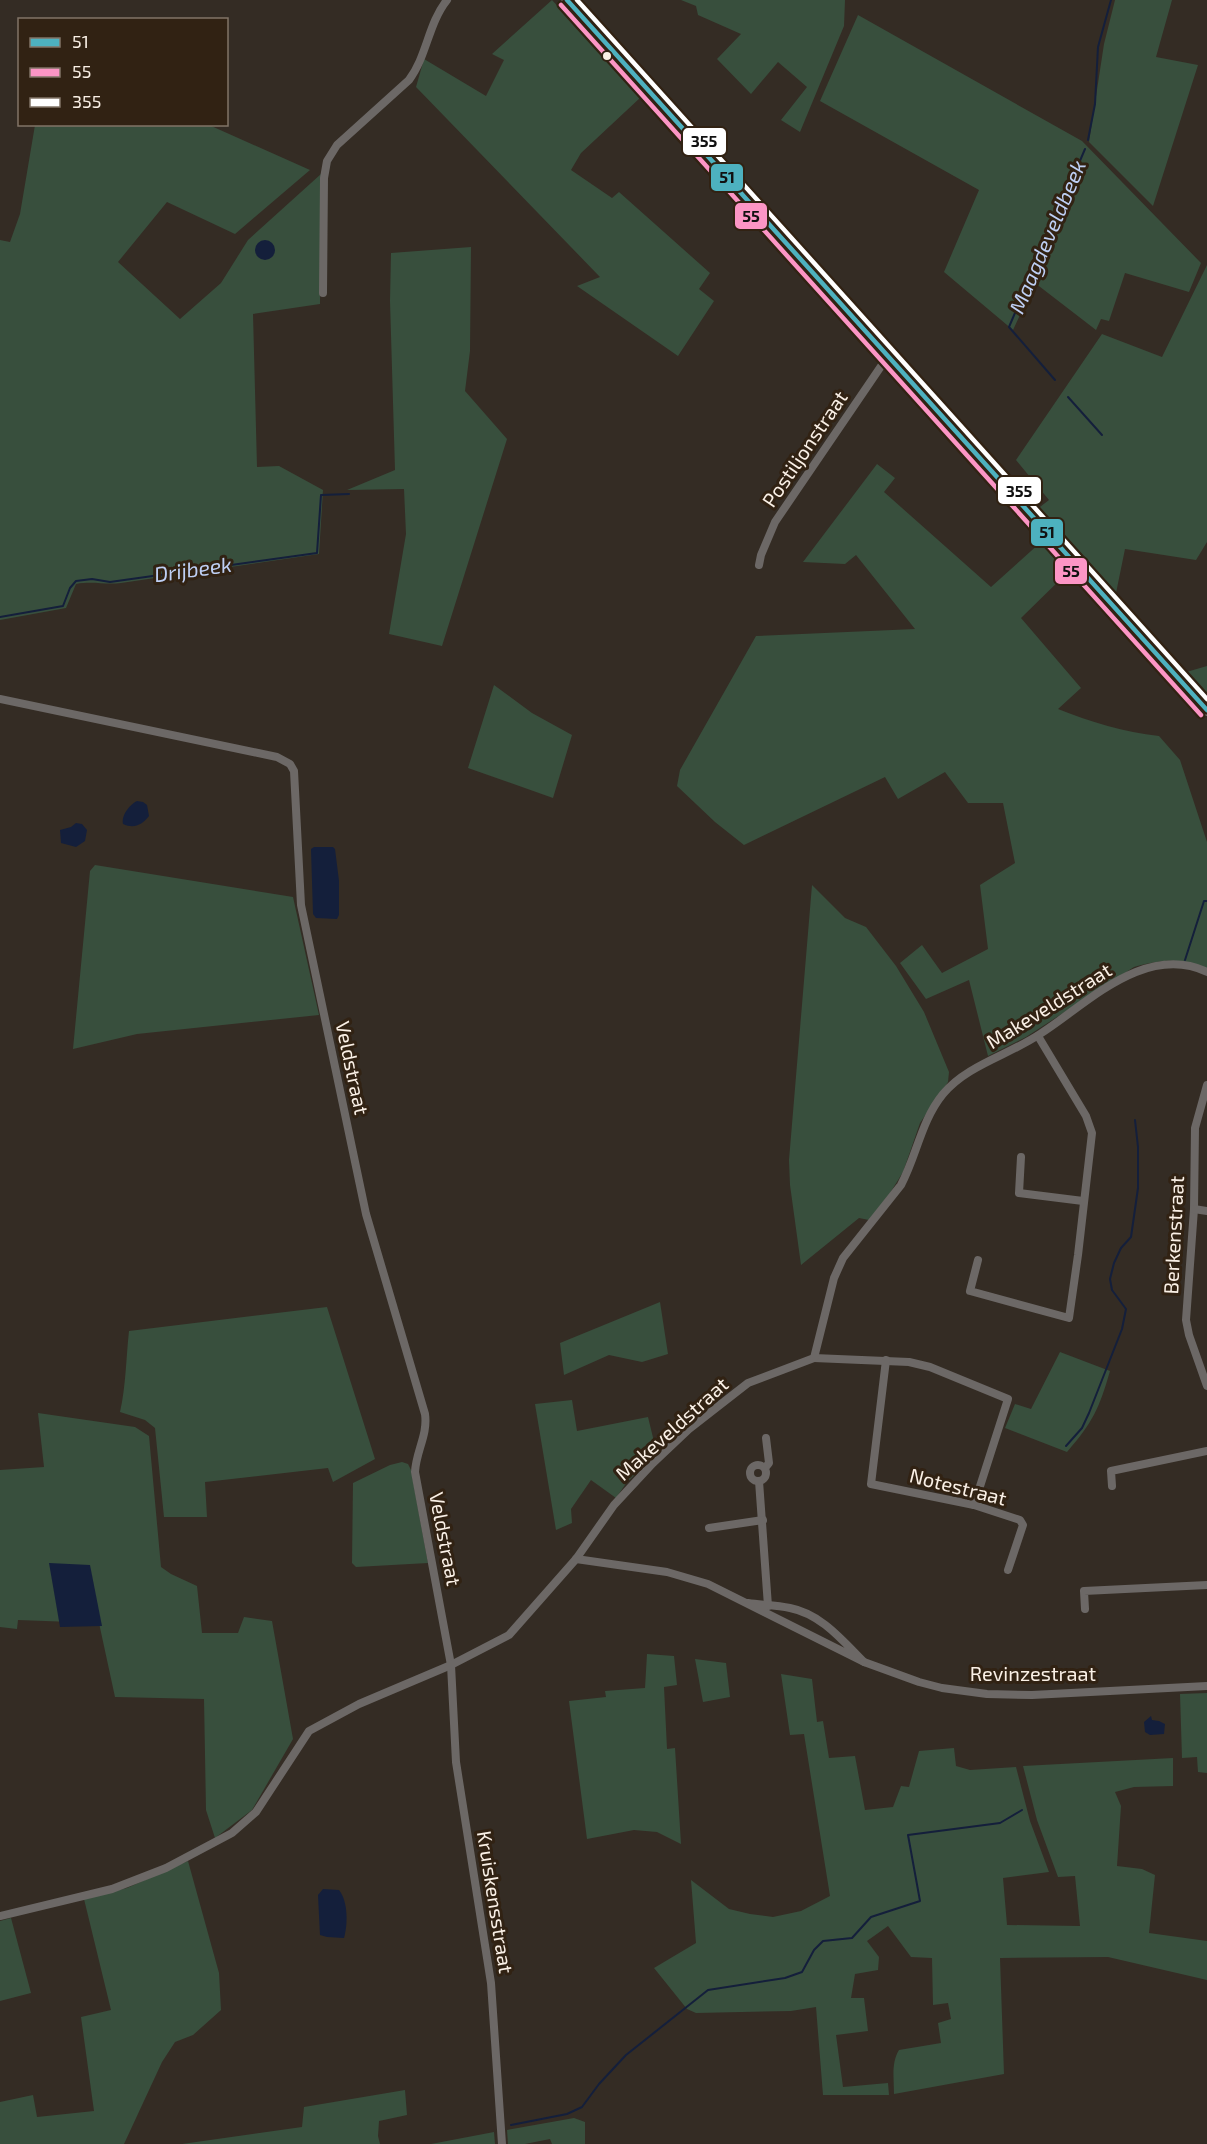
<svg xmlns="http://www.w3.org/2000/svg" width="1207" height="2144" viewBox="0 0 1207 2144" font-family="'Exo 2',sans-serif">
	<style>
		.green { fill: #384f3d }
		.water { fill: #141f3b }
		.lines { fill: none; stroke-linecap: round; stroke-linejoin: round }
		.stream { stroke: #141f3b; stroke-width: 2 }
		.minor { stroke: #6c6866; stroke-width: 8 }
		.primary { stroke: #6e6865; stroke-width: 12 }
		.bus-1-casing { stroke: #312213; stroke-width: 9 }
		.bus-2-casing { stroke: #312213; stroke-width: 9 }
		.bus-3-casing { stroke: #312213; stroke-width: 9 }
		.bus-1 { stroke: #4db1bf; stroke-width: 4.5 }
		.bus-2 { stroke: #fc95c5; stroke-width: 4.5 }
		.bus-3 { stroke: #fff; stroke-width: 4.5 }
		.bus-dot { fill: #faf0e6; stroke: #312213; stroke-width: 2 }
		.labels { text-anchor: middle; stroke-width: 6; stroke-linejoin: round; paint-order: stroke }
		.street-label { font-size: 20px; fill: #faf0e6; stroke: #312213 }
		.water-label { font-size: 21px; font-style: italic; fill: #becff4; stroke: #312213 }
		.line-badge { stroke: #312213; stroke-width: 2 }
		.pale-badge-label { font-size: 16px; text-anchor: middle; font-weight: bold; fill: #111 }
	</style>
	<rect width="100%" height="100%" fill="#342c24"/>
	<g class="green">
		<polygon points="552,0 641,97 581,153 571,170 612,198 619,192 710,273 699,289 714,301 678,356 577,286 600,277 416,87 424,59 486,96 504,60 492,54"/>
		<polygon points="681,0 845,0 844,26 800,132 781,120 807,87 778,62 751,94 717,59 741,34 698,15 696,6"/>
		<polygon points="1115,0 1172,0 1156,57 1198,65 1153,206 1089,142 1104,44"/>
		<polygon points="858,15 1082,141 1201,263 1189,292 1125,273 1109,321 1101,319 1096,330 1035,283 1013,330 944,272 979,190 820,101"/>
		<path d="M35,125H209L310,170L235,234L167,202L118,262L180,319L221,283L248,240L321,174L320,304L253,314L257,467L279,466L323,490L319,554L121,583C105,585 93,581 76,584L66,608L0,620V240L10,242L20,214Z"/>
		<polygon points="471,247 470,351 465,391 507,439 442,646 389,634 406,534 404,489 347,490 395,470 390,301 391,253"/>
		<polygon points="1207,265 1207,542 1196,560 1125,549 1115,598 1036,510 1049,500 1016,460 1102,334 1162,357"/>
		<path d="M877,464L895,478L884,492L991,587L1041,542L1069,571L1021,618L1081,688L1058,709C1091,722 1124,732 1159,736L1180,760L1207,842V968C1178,958 1163,959 1134,967L1026,1037L988,1056L969,980L926,999L900,963L922,945L942,973L988,949L980,885L1015,863L1003,803H968L945,772L898,799L885,777L744,845L715,822L677,786L680,770L756,636L915,629L856,555L845,564L803,562Z"/>
		<polygon points="1207,666 1207,700 1183,673"/>
		<polygon points="494,685 532,713 572,735 553,798 468,768"/>
		<polygon points="95,865 293,897 319,1015 137,1034 73,1049 90,871"/>
		<polygon points="812,885 845,918 866,927 896,966 924,1012 949,1072 948,1082 920,1123 903,1172 890,1193 869,1220 859,1218 801,1265 790,1185 789,1160"/>
		<polygon points="660,1302 668,1354 642,1362 609,1355 564,1375 560,1343"/>
		<path d="M327,1307L375,1459L333,1482L328,1468L205,1482L207,1517H164L155,1428L145,1420L120,1412C126,1386 126,1358 129,1331Z"/>
		<path d="M1060,1352L1110,1371C1099,1409 1093,1422 1067,1452L1005,1428L1015,1404L1031,1409Z"/>
		<polygon points="572,1400 577,1431 648,1417 657,1454 627,1482 616,1498 591,1480 571,1509 572,1523 556,1530 535,1404"/>
		<polygon points="38,1413 135,1427 149,1436 161,1567 171,1574 197,1586 202,1633 238,1633 244,1617 272,1621 293,1739 252,1810 215,1838 206,1810 204,1699 115,1697 99,1623 18,1620 17,1629 0,1627 0,1470 44,1467"/>
		<polygon points="402,1462 408,1464 411,1470 428,1563 356,1567 352,1563 353,1483 390,1465"/>
		<polygon points="647,1654 674,1656 677,1685 664,1687 667,1749 675,1748 681,1844 657,1832 634,1830 587,1839 569,1701 606,1697 605,1691 645,1688"/>
		<polygon points="695,1659 726,1663 730,1697 703,1702"/>
		<path d="M781,1674L812,1679L817,1722L823,1721L829,1758L855,1756L865,1810L893,1807L901,1786L909,1787L919,1751L954,1748L956,1766L970,1770L1016,1767L1030,1821L1049,1872L1003,1878L1007,1925L1080,1926L1075,1876L1058,1877L1037,1820L1023,1766L1173,1758V1786L1134,1787L1115,1792L1121,1806L1117,1866L1142,1869L1155,1875L1149,1933L1207,1941V1980L1108,1957L1000,1958L1004,2074L894,2094C894,2079 891,2063 899,2050L941,2043L938,2023L951,2019L948,2003L933,2005L932,1958L911,1957L888,1926L867,1941L879,1957L878,1970L855,1974L851,1998H864L868,2031L836,2035L843,2087L888,2083L889,2095H823L816,2007L791,2011L696,2013L687,2009L654,1968L696,1943L691,1880L729,1909L750,1914L773,1917L801,1911L830,1896L804,1734L790,1735Z"/>
		<polygon points="1207,1693 1207,1773 1198,1772 1197,1757 1182,1758 1180,1694"/>
		<polygon points="188,1861 219,1973 221,2010 193,2035 175,2042 162,2062 124,2144 0,2144 0,2102 33,2095 37,2117 94,2111 81,2017 111,2010 84,1899 127,1888"/>
		<polygon points="11,1918 31,1993 0,2001 0,1921"/>
		<polygon points="405,2090 407,2115 379,2121 378,2136 380,2144 182,2144 302,2127 304,2107"/>
		<polygon points="574,2118 585,2122 585,2144 552,2144 550,2139 525,2144 508,2144 507,2130"/>
		<polygon points="494,2132 495,2144 431,2144"/>
	</g>
	<g class="water">
		<circle cx="265" cy="250" r="10"/>
		<path d="M137,801L143,802L147,805L149,816C142,825 134,829 123,824C121,816 129,805 137,801Z"/>
		<polygon points="76,823 82,824 87,830 85,841 76,847 61,843 60,830 71,827"/>
		<polygon points="314,847 333,847 335,849 339,881 339,915 337,919 316,918 313,914 311,849"/>
		<polygon points="49,1563 90,1565 102,1626 60,1627"/>
		<polygon points="1151,1716 1152,1720 1159,1721 1165,1724 1164,1734 1150,1735 1145,1732 1144,1722"/>
		<path d="M323,1889L339,1890C348,1901 348,1924 344,1938L327,1937L320,1935L318,1895Z"/>
	</g>
	<g class="lines">
		<g class="stream">
			<polyline points="1088,140 1095,104 1098,47 1111,0"/>
			<polyline points="1055,380 1009,327 1085,149"/>
			<polyline points="1068,397 1102,435"/>
			<polyline points="0,617 63,606 70,588 76,581 92,579 110,582 317,553 321,495 349,494"/>
			<polyline points="1185,960 1204,901 1207,901"/>
			<polyline points="1066,1446 1082,1428 1089,1413 1122,1329 1126,1309 1112,1290 1110,1279 1114,1263 1121,1248 1131,1237 1138,1188 1138,1147 1135,1120"/>
			<polyline points="511,2125 567,2114 582,2107 599,2084 626,2055 708,1990 785,1978 802,1972 814,1950 823,1941 852,1938 871,1917 920,1901 908,1835 1000,1823 1022,1810"/>
		</g>
		<g class="minor">
			<path d="M323,293L324,178L327,161L337,145L409,80C427,56 428,24 447,0"/>
			<polyline points="759,565 761,555 775,522 888,356"/>
			<path d="M0,699L277,757L290,764L294,771L301,905L366,1214L425,1414C428,1435 416,1451 415,1472L451,1665L456,1762L491,1983L502,2144"/>
			<polyline points="1207,1085 1195,1128 1194,1209 1186,1320 1189,1335 1207,1386"/>
			<polyline points="1021,1157 1019,1193 1083,1201"/>
			<polyline points="1194,1209 1207,1211"/>
			<polyline points="978,1260 970,1291 1069,1318 1078,1255 1092,1133 1086,1116 1038,1036"/>
			<polyline points="814,1358 909,1362 930,1367 1008,1399 974,1505"/>
			<polyline points="886,1360 871,1484 974,1505 1020,1520 1023,1525 1008,1570"/>
			<circle cx="758" cy="1473" r="8"/>
			<polyline points="765,1468 769,1463 766,1438"/>
			<polyline points="759,1481 768,1606"/>
			<polyline points="1112,1486 1111,1471 1207,1451"/>
			<polyline points="709,1528 763,1520"/>
			<path d="M576,1559L667,1572L708,1584L864,1662C842,1640 821,1614 790,1608C776,1605 762,1605 748,1603"/>
			<polyline points="1085,1609 1084,1591 1207,1585"/>
			<polyline points="864,1662 919,1682 942,1688 987,1694 1032,1695 1207,1686"/>
			<path d="M0,1916L112,1889L166,1868L232,1833L256,1812L309,1731L359,1704L451,1665L509,1635L576,1559L614,1505L653,1463L689,1429L748,1383L814,1358L834,1278L843,1258L901,1185C917,1155 921,1121 943,1094C967,1065 1009,1055 1040,1034C1071,1014 1101,986 1136,972C1159,963 1184,961 1207,972"/>
		</g>
		<polyline class="primary" points="567,0 1207,710"/>
		<defs>
			<polyline id="bus-1" points="567,0 1207,710"/>
			<polyline id="bus-2" points="561,5 1201,715"/>
			<polyline id="bus-3" points="577,0 1207,699"/>
		</defs>
		<use href="#bus-1" class="bus-1-casing"/>
		<use href="#bus-2" class="bus-2-casing"/>
		<use href="#bus-3" class="bus-3-casing"/>
		<use href="#bus-1" class="bus-1"/>
		<use href="#bus-2" class="bus-2"/>
		<use href="#bus-3" class="bus-3"/>
	</g>
	<circle class="bus-dot" cx="607" cy="56" r="5"/>
	<g class="labels">
		<g class="street-label">
			<text transform="translate(805 449) rotate(-56)" y="7">Postiljonstraat</text>
			<text transform="translate(1049 1006) rotate(-32)" y="7">Makeveldstraat</text>
			<text transform="translate(352 1068) rotate(78)" y="7">Veldstraat</text>
			<text transform="translate(1174 1235) rotate(-87)" y="7">Berkenstraat</text>
			<text transform="translate(672 1429) rotate(-42)" y="7">Makeveldstraat</text>
			<text transform="translate(958 1487) rotate(14)" y="7">Notestraat</text>
			<text transform="translate(445 1539) rotate(79)" y="7">Veldstraat</text>
			<text x="1033" y="1681">Revinzestraat</text>
			<text transform="translate(495 1902) rotate(81)" y="7">Kruiskensstraat</text>
		</g>
		<g class="water-label">
			<text transform="translate(1048 237) rotate(-67)" y="7">Maagdeveldbeek</text>
			<text transform="translate(193 570) rotate(-8)" y="7">Drijbeek</text>
		</g>
	</g>
	<g class="line-badge">
		<rect x="682" y="127" width="45" height="29" rx="6" fill="#fff"/>
		<rect x="710" y="163" width="34" height="29" rx="6" fill="#4db1bf"/>
		<rect x="734" y="202" width="34" height="28" rx="6" fill="#fc95c5"/>
		<rect x="997" y="476" width="45" height="29" rx="6" fill="#fff"/>
		<rect x="1030" y="518" width="34" height="29" rx="6" fill="#4db1bf"/>
		<rect x="1054" y="557" width="34" height="28" rx="6" fill="#fc95c5"/>
	</g>
	<g class="pale-badge-label">
		<text x="704" y="147">355</text>
		<text x="727" y="183">51</text>
		<text x="751" y="222">55</text>
		<text x="1019" y="497">355</text>
		<text x="1047" y="538">51</text>
		<text x="1071" y="577">55</text>
	</g>
	<rect x="18" y="18" width="210" height="108" fill="#312213" stroke="#817467" stroke-width="1.5"/>
	<rect x="30" y="38" width="30" height="9" fill="#4db1bf" stroke="#817467" stroke-width="1.5"/>
	<text x="72" y="48" font-size="18" fill="#faf0e6">51</text>
	<rect x="30" y="68" width="30" height="9" fill="#fc95c5" stroke="#817467" stroke-width="1.5"/>
	<text x="72" y="78" font-size="18" fill="#faf0e6">55</text>
	<rect x="30" y="98" width="30" height="9" fill="#ffffff" stroke="#817467" stroke-width="1.5"/>
	<text x="72" y="108" font-size="18" fill="#faf0e6">355</text>
</svg>
